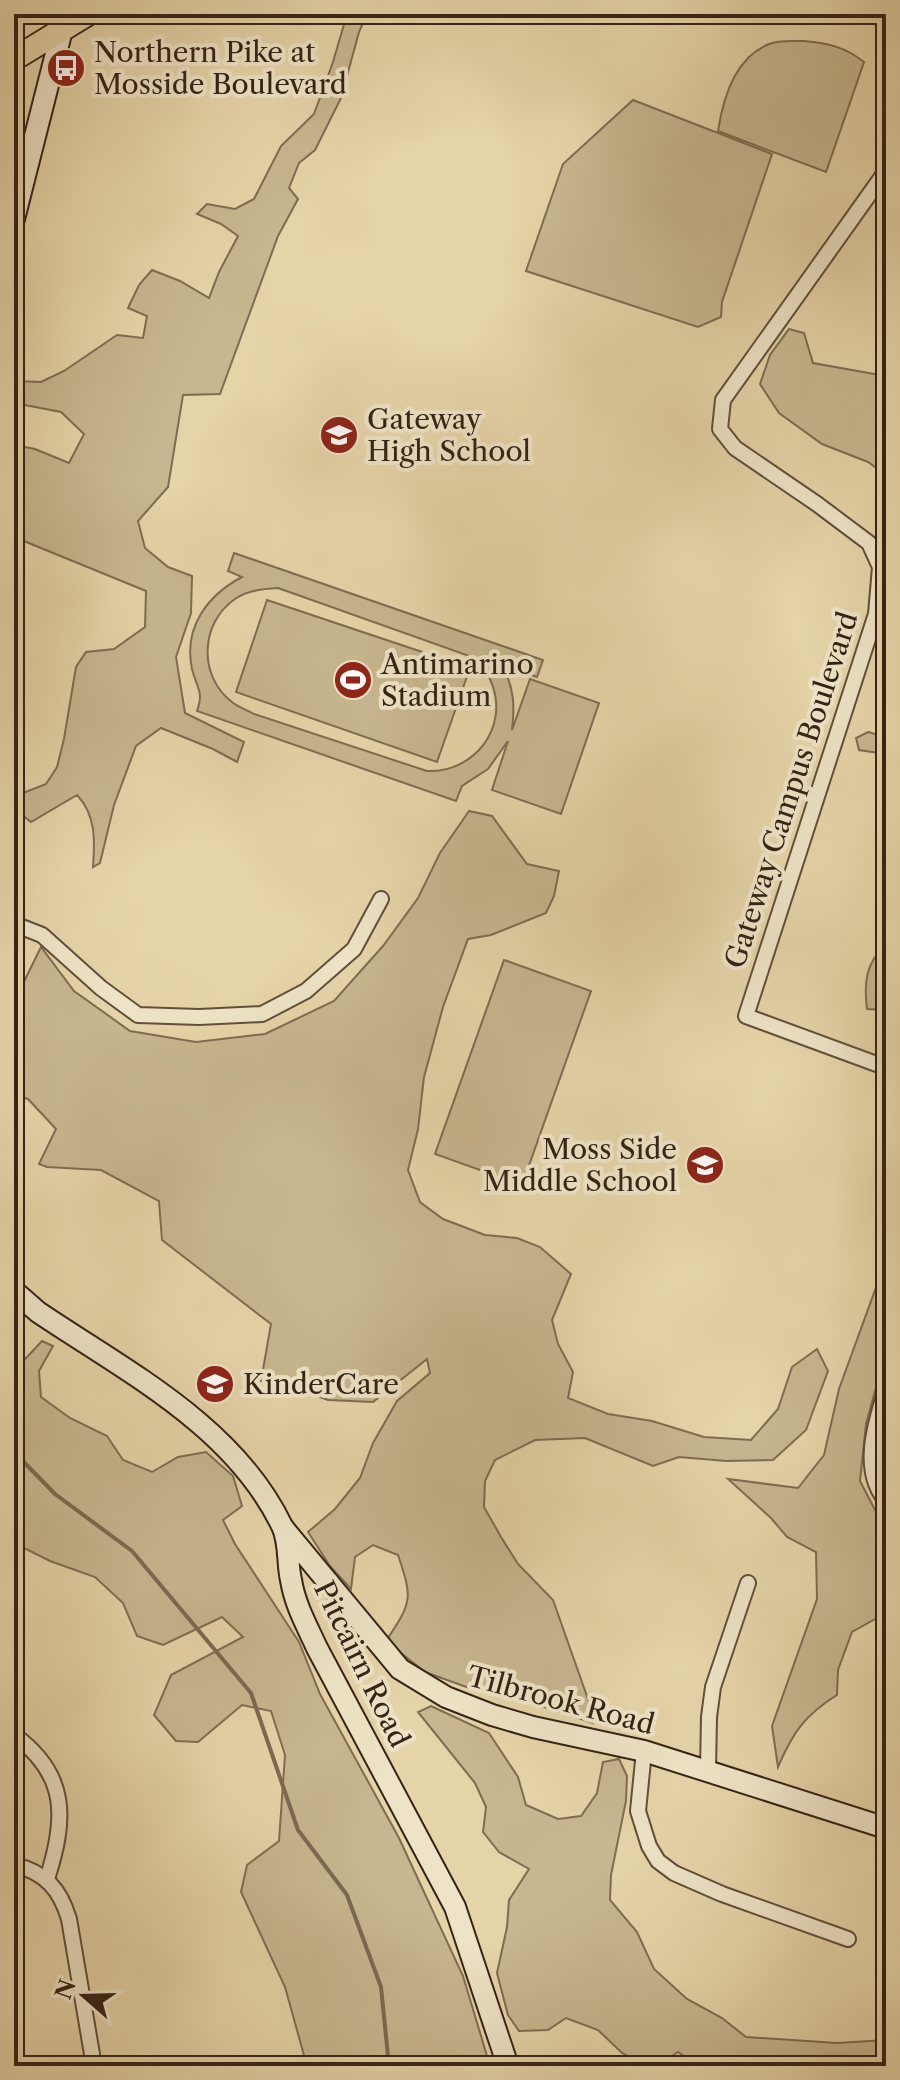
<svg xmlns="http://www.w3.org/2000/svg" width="900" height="2080" viewBox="0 0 900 2080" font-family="'Libre Caslon Text',serif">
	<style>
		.green { fill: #c7b68f; stroke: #7e6c52; stroke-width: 2; fill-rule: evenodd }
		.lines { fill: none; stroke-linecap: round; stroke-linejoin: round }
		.stream { stroke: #7b6950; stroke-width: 4 }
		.street-casing { stroke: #614f3a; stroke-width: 18 }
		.secondary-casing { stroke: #352316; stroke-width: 24 }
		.primary-casing { stroke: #352316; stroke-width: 26 }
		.street { stroke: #eee3c6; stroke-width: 14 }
		.secondary { stroke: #eee3c6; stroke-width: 20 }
		.primary { stroke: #e5d4a8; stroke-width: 22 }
		.labels { text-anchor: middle; stroke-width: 8; stroke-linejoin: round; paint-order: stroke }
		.poi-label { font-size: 28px; fill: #352316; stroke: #eee3c6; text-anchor: start }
		.street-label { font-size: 28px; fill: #352316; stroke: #eee3c6 }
	</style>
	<rect width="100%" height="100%" fill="#e5d4a8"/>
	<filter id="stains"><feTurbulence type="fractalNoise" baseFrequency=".0025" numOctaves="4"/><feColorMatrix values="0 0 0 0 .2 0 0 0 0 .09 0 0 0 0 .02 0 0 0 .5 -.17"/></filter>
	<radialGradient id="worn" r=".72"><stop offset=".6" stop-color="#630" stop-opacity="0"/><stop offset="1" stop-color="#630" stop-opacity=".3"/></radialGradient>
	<g class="green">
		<path d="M347,14H367L359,32L341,98L315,150L299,163L289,188L298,199L278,236L220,394L183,395L168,487L138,521L145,548L168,567L192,576L191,613L176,657L185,713L244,742L237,762L213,749L161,728L136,746L114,805L100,863L93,867C95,840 96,815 77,795L31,822L17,811L23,793L46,784L57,767L64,739L76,667L86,652L114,649L145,627L146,591L14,537V445L35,449L69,463L84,434L61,412L14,403V381L41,382L64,371L117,335L143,338L147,316L128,308L139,285L152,270L180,281L209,298L219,272L238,236L221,224L197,214L207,204L235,209L254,199L281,146L314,114L333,62Z"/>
		<path d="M804,41C828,43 845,47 864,62L826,172L718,131C723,98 735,55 772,43C782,40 794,41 804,41Z"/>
		<polygon points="633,100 772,154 722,302 721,317 698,327 526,271 563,164"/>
		<polygon points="789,329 804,333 813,363 886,376 886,475 868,462 822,444 779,413 760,384 770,355"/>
		<path d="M234,553L543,660L537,677L502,665C514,687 515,706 512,730L530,679L599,703L561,814L492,790L508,741L488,769L462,786L456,801L197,711C204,691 197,689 192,669C183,627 208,595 242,577L228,571ZM278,588L475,658C481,666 489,674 492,684C509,729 473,773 427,771L254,714C247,710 238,707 232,702C198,676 200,623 235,599C248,590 263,589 278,588Z"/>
		<polygon points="267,600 470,668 437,762 236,692"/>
		<polygon points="868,732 886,737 886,754 859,750 856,738"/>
		<path d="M469,811L492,816L527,864L559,871L554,896L546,913L491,935L468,939L443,1007L424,1077L418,1129L408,1170L420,1202L443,1219L485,1235L517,1238L540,1247L571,1274L552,1320L558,1344L573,1372L568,1398L608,1414L652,1421L704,1437L751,1440L778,1409L792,1367L817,1349L828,1371L806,1430L773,1460L726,1461L679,1457L653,1466L585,1438L535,1440L495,1460L485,1481L484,1507L501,1537L518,1564L553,1600L589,1702L593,1723L517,1698L472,1689L425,1672L386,1641C412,1602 413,1599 398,1555L373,1545L355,1557L351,1589L330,1566L308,1532L335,1509L360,1478L373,1443L397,1401L430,1373L427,1359L373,1402L328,1400L298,1389L261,1381L271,1324L162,1240L159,1201L101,1170L47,1167L39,1164L56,1129L28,1099L14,1095V1085L21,1076L23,1057L14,1052V1002L41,947L74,991L130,1031L196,1042L265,1034L334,1001L383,946L418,898L440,853Z"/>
		<path d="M886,946V1010L867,1009C864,986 865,961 886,946Z"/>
		<polygon points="504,960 591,991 522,1185 435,1154"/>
		<path d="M886,1260V1351L866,1424L860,1481L875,1510L886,1522V1613L852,1632L838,1670L837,1695C805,1715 793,1732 778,1767L772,1726L817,1599L816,1552L787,1537L771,1518L728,1479L798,1488L824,1455L839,1389Z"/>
		<polygon points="42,1341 53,1346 39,1371 41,1397 70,1418 107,1436 123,1460 152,1472 178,1457 206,1452 233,1476 242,1506 223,1520 235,1544 299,1642 320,1694 399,1838 463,1976 490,2066 307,2066 285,1987 241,1892 247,1865 279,1841 285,1755 271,1711 242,1705 198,1742 176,1741 154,1715 171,1675 243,1637 222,1617 163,1645 137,1636 123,1603 95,1577 50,1561 14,1543 14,1371"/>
		<polygon points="431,1706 489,1733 518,1777 526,1805 558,1819 581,1816 597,1793 603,1762 619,1759 627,1776 626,1801 611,1875 610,1900 637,1932 654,1969 687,1999 722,2018 746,2037 837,2043 886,2040 886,2066 698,2066 678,2052 657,2066 646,2066 622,2053 598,2030 566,2018 548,2030 519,2031 508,2015 497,1973 507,1927 509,1900 529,1869 499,1852 483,1832 486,1807 475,1783 418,1712"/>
	</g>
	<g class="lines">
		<polyline class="stream" points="14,1452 55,1494 132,1551 251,1693 298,1830 347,1895 381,1987 389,2066"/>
		<defs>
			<g id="street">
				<polyline points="886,171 723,400 720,429 735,448 817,504 869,543 880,567 876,614 746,1016 882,1066 886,1074"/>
				<polyline points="14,924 42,935 101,988 138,1015 199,1017 262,1014 306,991 354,949 381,899"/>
				<path d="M886,1389C875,1424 860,1470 886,1501"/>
				<path d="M14,1735C69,1775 66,1820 47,1879"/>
				<polyline points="644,1751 638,1811 649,1846 658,1861 674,1873 722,1894 848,1939"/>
				<polyline points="708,1771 709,1717 713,1687 748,1583"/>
				<path d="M14,1865C45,1872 60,1889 69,1919L94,2066"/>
			</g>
			<g id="secondary">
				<polyline points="14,219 66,14"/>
				<path d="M14,1291L38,1312C127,1372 234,1426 282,1526C290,1542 287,1564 291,1580C295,1605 307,1626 317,1648L455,1907L508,2066"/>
				<polyline points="284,1529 400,1669 446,1697 492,1715 533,1727 644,1751 886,1828"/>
			</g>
			<polyline id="primary" points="14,59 88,14"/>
		</defs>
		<use href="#street" class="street-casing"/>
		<use href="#secondary" class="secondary-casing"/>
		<use href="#primary" class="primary-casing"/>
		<use href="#street" class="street"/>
		<use href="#secondary" class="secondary"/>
		<use href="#primary" class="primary"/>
	</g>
	<defs>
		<symbol id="bus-disc" viewBox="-11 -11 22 22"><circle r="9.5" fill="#8f2418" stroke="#eee3c6"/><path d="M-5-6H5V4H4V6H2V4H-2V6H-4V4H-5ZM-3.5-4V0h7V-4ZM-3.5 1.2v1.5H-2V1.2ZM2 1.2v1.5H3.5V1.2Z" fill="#fff"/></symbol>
		<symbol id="school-disc" viewBox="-11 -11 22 22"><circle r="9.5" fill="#8f2418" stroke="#eee3c6"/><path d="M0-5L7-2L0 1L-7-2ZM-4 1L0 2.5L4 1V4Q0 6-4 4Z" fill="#fff"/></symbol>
		<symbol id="stadium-disc" viewBox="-11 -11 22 22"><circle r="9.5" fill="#8f2418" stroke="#eee3c6"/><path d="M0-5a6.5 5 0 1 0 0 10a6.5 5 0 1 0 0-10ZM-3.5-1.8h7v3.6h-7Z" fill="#fff"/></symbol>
	</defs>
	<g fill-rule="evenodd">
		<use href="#bus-disc" x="44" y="46" width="44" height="44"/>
		<use href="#school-disc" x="317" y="413" width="44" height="44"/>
		<use href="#stadium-disc" x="331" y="658" width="44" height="44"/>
		<use href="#school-disc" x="683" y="1143" width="44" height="44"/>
		<use href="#school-disc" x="193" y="1362" width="44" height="44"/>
	</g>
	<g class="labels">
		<g class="poi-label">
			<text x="94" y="62">Northern Pike at<tspan x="94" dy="32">Mosside Boulevard</tspan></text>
			<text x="367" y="429">Gateway<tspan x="367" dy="32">High School</tspan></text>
			<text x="381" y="674">Antimarino<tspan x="381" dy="32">Stadium</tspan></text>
			<text x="677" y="1159" text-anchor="end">Moss Side<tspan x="677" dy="32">Middle School</tspan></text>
			<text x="243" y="1394">KinderCare</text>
		</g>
		<g class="street-label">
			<text transform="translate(791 790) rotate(-72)" y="10">Gateway Campus Boulevard</text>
			<text transform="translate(362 1664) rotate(64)" y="10">Pitcairn Road</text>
			<text transform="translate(561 1700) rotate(15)" y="10">Tilbrook Road</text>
		</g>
	</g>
	<rect width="900" height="2080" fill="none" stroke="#e5d4a8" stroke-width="48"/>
	<rect x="16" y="16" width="868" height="2048" fill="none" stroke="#352316" stroke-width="4"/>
	<rect x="24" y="24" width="852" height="2032" fill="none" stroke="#352316" stroke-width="2"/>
	<g transform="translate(84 1996) rotate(290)" stroke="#eee3c6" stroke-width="6" paint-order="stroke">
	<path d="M0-6L14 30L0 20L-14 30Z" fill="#352316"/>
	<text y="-12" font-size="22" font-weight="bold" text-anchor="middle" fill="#352316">N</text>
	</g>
	<rect width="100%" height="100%" filter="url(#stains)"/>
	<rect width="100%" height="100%" fill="url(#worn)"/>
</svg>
